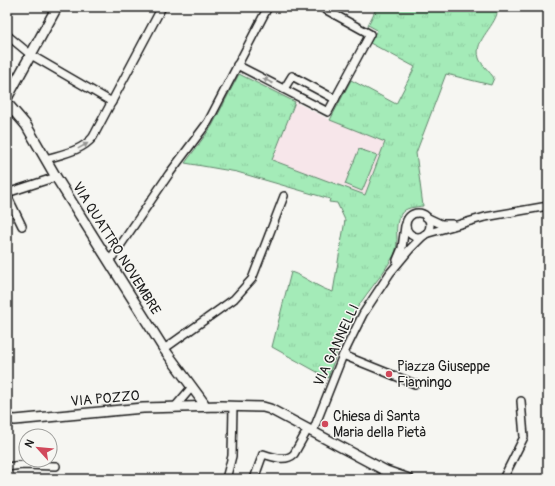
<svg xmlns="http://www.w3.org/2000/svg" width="555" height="486" viewBox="0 0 555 486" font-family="Pangolin,sans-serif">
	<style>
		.built { fill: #f7e6ea }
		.grass { fill: url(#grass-tufts); stroke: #60846a }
		.pitch { fill: #a4ebb8; stroke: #60846a }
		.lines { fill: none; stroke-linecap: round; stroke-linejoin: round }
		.minor-casing { stroke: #1c1c1c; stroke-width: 10 }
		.tertiary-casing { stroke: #1c1c1c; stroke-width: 12 }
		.minor { stroke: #f6f6f2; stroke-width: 7 }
		.tertiary { stroke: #f6f6f2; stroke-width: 9 }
		.oneway { fill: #949492 }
		.poi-dot { fill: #d1495b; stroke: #f6f6f2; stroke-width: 1.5 }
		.labels { text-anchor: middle; stroke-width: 3; stroke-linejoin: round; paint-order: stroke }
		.street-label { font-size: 14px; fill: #1c1c1c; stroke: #f6f6f2 }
		.poi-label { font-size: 14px; fill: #1c1c1c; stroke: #f6f6f2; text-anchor: start }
	</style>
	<defs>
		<pattern id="grass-tufts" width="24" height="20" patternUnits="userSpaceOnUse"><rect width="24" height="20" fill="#a4ebb8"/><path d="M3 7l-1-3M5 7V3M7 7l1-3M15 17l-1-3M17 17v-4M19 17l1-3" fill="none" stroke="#8dc99e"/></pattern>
	</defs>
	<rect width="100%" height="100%" fill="#f6f6f2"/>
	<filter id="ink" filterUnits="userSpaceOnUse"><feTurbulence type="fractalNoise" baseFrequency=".025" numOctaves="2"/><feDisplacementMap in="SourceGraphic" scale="8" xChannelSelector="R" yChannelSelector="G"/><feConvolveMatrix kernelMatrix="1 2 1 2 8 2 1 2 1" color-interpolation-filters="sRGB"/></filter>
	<g filter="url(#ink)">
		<polygon class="built" points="295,102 330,120 385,142 365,196 272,160"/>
		<path class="grass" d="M377,7H498C498,26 473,39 479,58C480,63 491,73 494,78L491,85L446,74L416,153L423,206C416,207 405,207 401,214C392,226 401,242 394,255C382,277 363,296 351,318C341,337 335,358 328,378L272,347L291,272C306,277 318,288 333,292L345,220L337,203L329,202L330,199L237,172L185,163L212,126L239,74L295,102L272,160L365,195L385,142L330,120L351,80L396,104L415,67L370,43L377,30L368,25Z"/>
		<polygon class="pitch" points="359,149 377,155 362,191 345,184"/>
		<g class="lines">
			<defs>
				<g id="minor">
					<polyline points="7,35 31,55 112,102"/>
					<polyline points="237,65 328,112 370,34 321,7"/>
					<polyline points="284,89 292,76 335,99"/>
					<path d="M46,159C62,154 82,151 93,137L162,7"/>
					<polyline points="7,191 10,192 56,177"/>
					<polyline points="7,195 22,226"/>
					<circle cx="418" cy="225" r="12"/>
					<polyline points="426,217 441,224 452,224"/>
					<polyline points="425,234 485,217 548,206"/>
					<polyline points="397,260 402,248 405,226"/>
					<polyline points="109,262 169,174 208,122 268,7"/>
					<polyline points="164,349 234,299 252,279 284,196"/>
					<polyline points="343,355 415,384"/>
					<polyline points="174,408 192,387"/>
					<polyline points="313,431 343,355 363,314 390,273 410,249 423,236"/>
					<polyline points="7,467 22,465 56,466"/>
					<polyline points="226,479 232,456 233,406"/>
					<path d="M254,479L263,454C272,457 286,462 294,454L308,429"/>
					<polyline points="384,479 386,471"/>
					<polyline points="503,479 524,437 521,401"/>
				</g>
				<g id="tertiary">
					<polyline points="7,98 57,7"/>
					<polyline points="7,103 26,125 56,177 164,349 203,402 205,406"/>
					<polyline points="7,419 15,420 143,408 221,406 263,407 270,409 386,471 409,479"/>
				</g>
			</defs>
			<use href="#minor" class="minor-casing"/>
			<use href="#tertiary" class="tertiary-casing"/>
			<use href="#minor" class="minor"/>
			<use href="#tertiary" class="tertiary"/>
		</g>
		<defs><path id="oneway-solid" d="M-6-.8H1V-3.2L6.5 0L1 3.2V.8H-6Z"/></defs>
		<g class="oneway">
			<use href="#oneway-solid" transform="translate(268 81) rotate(-152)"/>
			<use href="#oneway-solid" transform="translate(83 146) rotate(-29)"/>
		</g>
	</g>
	<g class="poi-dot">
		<circle cx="389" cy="374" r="4"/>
		<circle cx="325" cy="424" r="4"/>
	</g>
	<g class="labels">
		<g class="street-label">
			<text transform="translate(117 248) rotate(58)" y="5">VIA QUATTRO NOVEMBRE</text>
			<text transform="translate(336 345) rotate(-65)" y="5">VIA GANNELLI</text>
			<text transform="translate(105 398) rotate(-5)" y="5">VIA POZZO</text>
		</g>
		<g class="poi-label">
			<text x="397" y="371">Piazza Giuseppe<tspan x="397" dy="16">Fiamingo</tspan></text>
			<text x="333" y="421">Chiesa di Santa<tspan x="333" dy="16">Maria della Pietà</tspan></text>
		</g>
	</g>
	<rect width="555" height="486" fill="none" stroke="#f6f6f2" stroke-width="24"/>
	<rect x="12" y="12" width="531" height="462" fill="none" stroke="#1c1c1c" stroke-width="1.5" filter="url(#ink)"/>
	<g transform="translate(38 448) rotate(297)"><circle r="19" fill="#f6f6f2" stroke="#9f9f9c"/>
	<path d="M0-3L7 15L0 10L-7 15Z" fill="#d1495b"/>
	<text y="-6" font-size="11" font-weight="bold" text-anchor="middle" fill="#1c1c1c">N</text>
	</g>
</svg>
